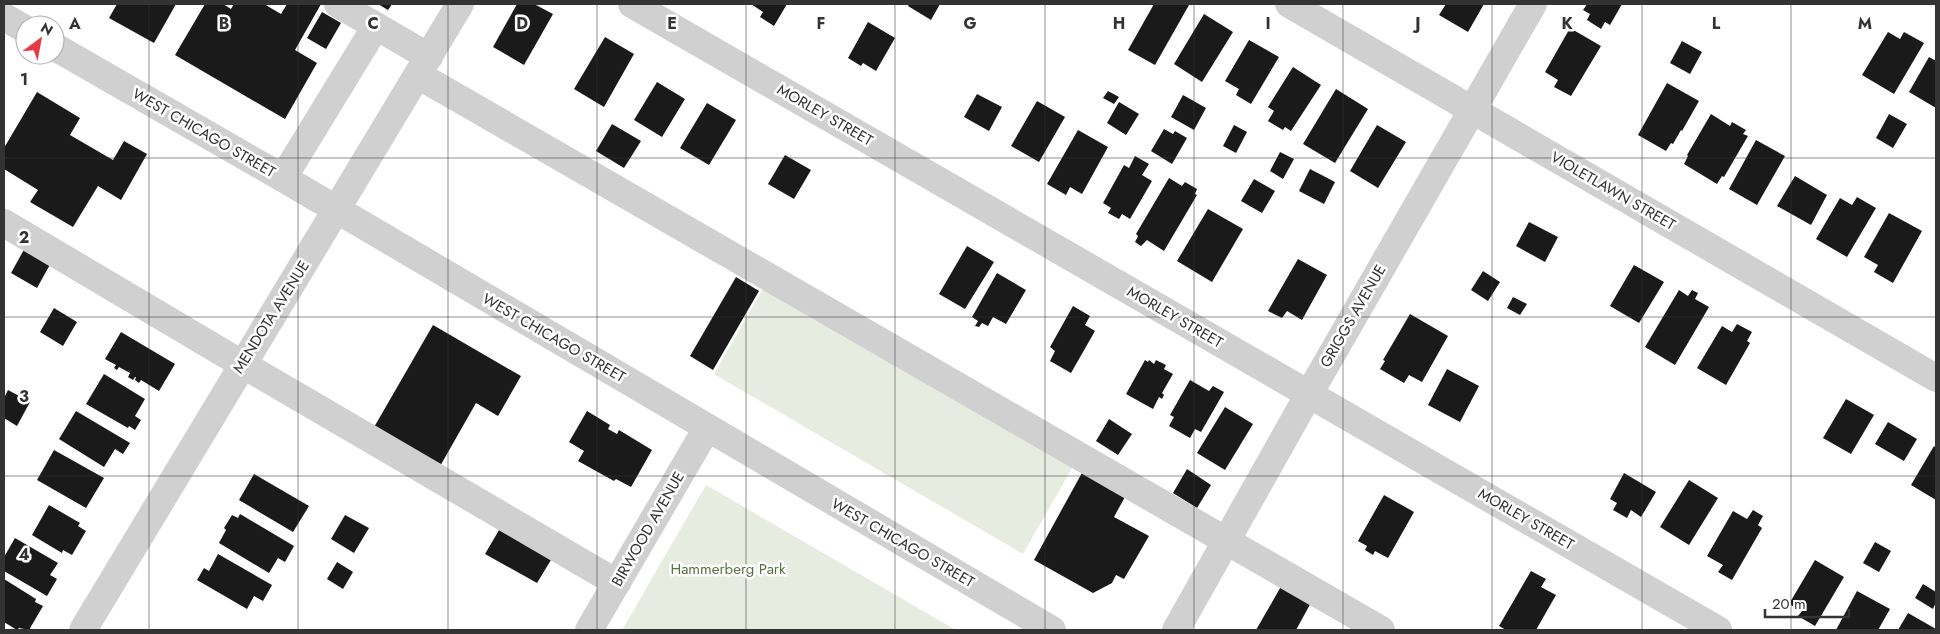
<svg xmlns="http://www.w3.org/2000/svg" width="1940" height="634" viewBox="0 0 1940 634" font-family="Jost,sans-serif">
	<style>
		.green { fill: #e6ecdf }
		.building { fill: #1a1a1a }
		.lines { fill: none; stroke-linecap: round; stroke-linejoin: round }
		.minor { stroke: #d0d0d0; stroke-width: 28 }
		.grid { fill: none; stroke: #333; stroke-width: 1; stroke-opacity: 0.55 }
		.labels { text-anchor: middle; stroke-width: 5; stroke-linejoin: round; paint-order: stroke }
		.street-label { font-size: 15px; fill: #333; stroke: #fff }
		.park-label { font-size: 15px; fill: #56703f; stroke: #fff }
		.grid-label { font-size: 16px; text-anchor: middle; font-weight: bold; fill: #333; stroke: #fff; stroke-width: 5; stroke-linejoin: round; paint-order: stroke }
	</style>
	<rect width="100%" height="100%" fill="#fff"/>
	<g class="green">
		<polygon points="765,285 1075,463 1023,554 714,374"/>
		<polygon points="706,485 956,630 622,630"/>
	</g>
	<g class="building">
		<polygon points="117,4 176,4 154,43 109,18"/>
		<polygon points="205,4 223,4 231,9 234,4 264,4 281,14 287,4 321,4 295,50 317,63 285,119 175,55"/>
		<polygon points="378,4 392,4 388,10"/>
		<polygon points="517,4 534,4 553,14 524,65 493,47"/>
		<polygon points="751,4 787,4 774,26 760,17 763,12"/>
		<polygon points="909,4 940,4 931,20 908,6"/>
		<polygon points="1154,4 1189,5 1155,65 1128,50"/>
		<polygon points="1446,4 1484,4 1468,32 1439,15"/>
		<polygon points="1587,4 1622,4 1610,25 1605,22 1601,29 1587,20 1590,14 1583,10"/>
		<polygon points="322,12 341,23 326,49 307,38"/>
		<polygon points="1204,14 1233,32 1202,82 1174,64"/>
		<polygon points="868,22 895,38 876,71 863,63 861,66 848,58"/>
		<polygon points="1570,28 1601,46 1571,96 1554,87 1558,80 1545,72"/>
		<polygon points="1888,32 1900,39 1904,32 1924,43 1894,94 1862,75"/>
		<polygon points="605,37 634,54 604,107 574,89"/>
		<polygon points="1249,40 1279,57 1251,104 1236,95 1239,89 1225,81"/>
		<polygon points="1682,41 1702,52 1690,74 1670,63"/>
		<polygon points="1929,57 1936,61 1936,108 1909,92"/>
		<polygon points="1293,67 1321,85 1291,131 1285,127 1283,130 1268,121 1274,111 1268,107"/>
		<polygon points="657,82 685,99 662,137 634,120"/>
		<polygon points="1667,83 1699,101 1682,131 1681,130 1673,144 1671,143 1666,151 1638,135"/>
		<polygon points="1336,89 1368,109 1335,163 1303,144"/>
		<polygon points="1108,91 1119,97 1114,104 1103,98"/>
		<polygon points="37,92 80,118 70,135 113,160 124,141 147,154 121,200 98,186 73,227 30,202 38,190 4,169 4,148"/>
		<polygon points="977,94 1002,107 989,131 964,117"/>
		<polygon points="1183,95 1206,108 1194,130 1171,117"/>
		<polygon points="1037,101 1065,117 1039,162 1011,146"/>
		<polygon points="1119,102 1139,114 1126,135 1107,123"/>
		<polygon points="707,103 736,120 709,165 680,148"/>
		<polygon points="1711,114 1730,126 1732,122 1746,130 1743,134 1748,136 1724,177 1722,176 1717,184 1684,164 1688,156 1687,155"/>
		<polygon points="1889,114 1907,124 1893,148 1876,138"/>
		<polygon points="612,124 641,141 624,168 596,151"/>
		<polygon points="1234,125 1247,132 1236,153 1223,146"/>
		<polygon points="1377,125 1406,142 1378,188 1350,171"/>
		<polygon points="1164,129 1173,134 1175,131 1187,138 1172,164 1151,151"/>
		<polygon points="1078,130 1108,147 1082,194 1070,187 1066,195 1047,184"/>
		<polygon points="1756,140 1785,156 1757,205 1729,189"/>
		<polygon points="1280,152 1294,159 1283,179 1270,171"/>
		<polygon points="785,155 811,170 794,199 768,184"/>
		<polygon points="1135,156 1149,164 1142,175 1152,181 1130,219 1122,214 1119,219 1108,213 1111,208 1103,203 1124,165 1129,168"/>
		<polygon points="1310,169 1335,182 1324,204 1299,191"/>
		<polygon points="1795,176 1827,195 1811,225 1777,206"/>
		<polygon points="1169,178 1182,186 1185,182 1197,189 1195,194 1197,195 1164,251 1147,240 1141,246 1135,242 1138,236 1136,234"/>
		<polygon points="1254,179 1275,191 1262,213 1241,201"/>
		<polygon points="1857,197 1876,208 1847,257 1816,239 1840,198 1852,205"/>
		<polygon points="1208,209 1243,229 1212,282 1177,261"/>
		<polygon points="1889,213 1922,231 1893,283 1874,272 1878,265 1864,257"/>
		<polygon points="1529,222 1558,237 1545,262 1516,246"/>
		<polygon points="26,246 52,261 37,288 11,273"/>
		<polygon points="967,246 994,262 965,309 939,294"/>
		<polygon points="1298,259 1327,275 1302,320 1287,311 1282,318 1268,311"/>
		<polygon points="1634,265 1664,282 1639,323 1610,306"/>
		<polygon points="1483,271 1500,282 1488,301 1471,290"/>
		<polygon points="997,273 1026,290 1006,324 993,317 988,326 982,323 979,327 975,326 978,321 972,317"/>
		<polygon points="736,277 759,291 713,370 690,356"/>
		<polygon points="1679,290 1688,296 1692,290 1698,293 1695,299 1709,307 1675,365 1645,347"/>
		<polygon points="1513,297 1527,304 1520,315 1507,308"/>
		<polygon points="1073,306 1090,316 1085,325 1095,331 1071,373 1050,361 1055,351 1050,347"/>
		<polygon points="54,308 77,322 63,346 40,332"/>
		<polygon points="1410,314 1448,336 1422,382 1409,375 1404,383 1380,369 1385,361 1383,360"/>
		<polygon points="1737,324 1752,332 1747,341 1750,343 1726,385 1697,368 1722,326 1732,332"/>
		<polygon points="433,325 521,376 498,416 476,403 439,468 373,429"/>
		<polygon points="121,332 175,364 159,391 141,380 139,383 135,380 136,377 135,377 133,380 128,377 130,373 119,367 117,370 114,368 116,365 105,359"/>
		<polygon points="1145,360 1148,362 1149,360 1154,364 1156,360 1166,365 1164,369 1173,374 1162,393 1164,395 1162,399 1159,397 1153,409 1126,394"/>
		<polygon points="1447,369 1479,386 1460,422 1428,405"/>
		<polygon points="104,374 145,399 135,416 141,420 135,430 129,426 128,428 86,404"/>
		<polygon points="1190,380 1209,391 1213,386 1224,392 1201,432 1195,429 1190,438 1169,426 1174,417 1170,415"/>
		<polygon points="8,390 30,402 17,426 4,418 4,398"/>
		<polygon points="1846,399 1874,415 1851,454 1823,438"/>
		<polygon points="1225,407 1253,424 1225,470 1197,453"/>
		<polygon points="76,411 130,443 123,454 115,449 104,467 59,439"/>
		<polygon points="587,411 610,425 608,429 617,434 619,430 652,450 631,487 616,479 614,481 578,461 584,451 569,442"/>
		<polygon points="1109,419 1132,434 1118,455 1096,441"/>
		<polygon points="1888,422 1917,439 1904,461 1875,444"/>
		<polygon points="1934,446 1936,448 1936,500 1911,485"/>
		<polygon points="54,450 104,478 86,508 37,480"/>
		<polygon points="1187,469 1211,485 1197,508 1173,493"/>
		<polygon points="1083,471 1126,495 1114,517 1149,536 1124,579 1116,575 1112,583 1093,593 1034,560"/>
		<polygon points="1624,473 1656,492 1641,517 1631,510 1627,518 1613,510 1617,503 1610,499"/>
		<polygon points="254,474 309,506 293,532 239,500"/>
		<polygon points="1689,480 1718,498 1689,545 1660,527"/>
		<polygon points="1384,495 1414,512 1388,558 1375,551 1373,555 1365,550 1367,546 1358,541"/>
		<polygon points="49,505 80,523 78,526 86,531 72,555 63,550 62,553 32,535"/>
		<polygon points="1753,510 1763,516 1758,525 1762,528 1732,580 1718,572 1723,565 1707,556 1733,511 1747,519"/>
		<polygon points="240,514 294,546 285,562 278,558 269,573 219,543 226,530 224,528 232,515 238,518"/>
		<polygon points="345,515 369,528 354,553 331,539"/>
		<polygon points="502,525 554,555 537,583 485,554"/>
		<polygon points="15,538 58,563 50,575 57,579 47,596 4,571 4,557"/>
		<polygon points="1875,542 1891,551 1879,572 1863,563"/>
		<polygon points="218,554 272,585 263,601 254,596 247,609 197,580 204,568 209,571"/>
		<polygon points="1815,560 1844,577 1815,626 1798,616 1802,611 1789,604"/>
		<polygon points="337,562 353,572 343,589 327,579"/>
		<polygon points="1531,571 1546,579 1541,587 1556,595 1536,630 1506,630 1499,626"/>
		<polygon points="4,579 36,599 35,602 43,606 29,630 19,628 17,630 4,622"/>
		<polygon points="1283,583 1313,599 1296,630 1256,630"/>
		<polygon points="1923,584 1936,592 1936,602 1933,609 1915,598"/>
		<polygon points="1857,591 1890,609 1878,630 1836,630"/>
		<polygon points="1908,613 1936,629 1936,630 1898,630"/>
	</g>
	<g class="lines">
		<g class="minor">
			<polyline points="338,4 429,57"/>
			<polyline points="632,4 1718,630"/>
			<polyline points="1289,4 1936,378"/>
			<polyline points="4,17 25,29"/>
			<polyline points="55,47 283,178 1052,630"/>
			<polyline points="418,75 1381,630"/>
			<polyline points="283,178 376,26"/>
			<polyline points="4,223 242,364 617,583"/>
			<path d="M83,630C208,421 336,213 460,4"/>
			<polyline points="589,630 707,428"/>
			<polyline points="1176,630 1309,394 1533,4"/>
		</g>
	</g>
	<path class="grid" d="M149,4V630M298,4V630M448,4V630M597,4V630M746,4V630M895,4V630M1045,4V630M1194,4V630M1343,4V630M1492,4V630M1642,4V630M1791,4V630M4,158H1936M4,317H1936M4,476H1936"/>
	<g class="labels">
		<g class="street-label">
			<text transform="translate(825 115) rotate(30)" y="5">MORLEY STREET</text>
			<text transform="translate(204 133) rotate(30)" y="5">WEST CHICAGO STREET</text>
			<text transform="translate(1613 191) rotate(30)" y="5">VIOLETLAWN STREET</text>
			<text transform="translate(1353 316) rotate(-60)" y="5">GRIGGS AVENUE</text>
			<text transform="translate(271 317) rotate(-58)" y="5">MENDOTA AVENUE</text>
			<text transform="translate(1175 317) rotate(30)" y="5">MORLEY STREET</text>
			<text transform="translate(554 338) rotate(30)" y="5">WEST CHICAGO STREET</text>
			<text transform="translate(1526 519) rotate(30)" y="5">MORLEY STREET</text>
			<text transform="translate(648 529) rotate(-60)" y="5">BIRWOOD AVENUE</text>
			<text transform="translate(903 543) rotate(30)" y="5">WEST CHICAGO STREET</text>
		</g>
		<g class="park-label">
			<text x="728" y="574">Hammerberg Park</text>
		</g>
	</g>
	<g class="grid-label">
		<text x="75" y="29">A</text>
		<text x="224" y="29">B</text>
		<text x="373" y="29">C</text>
		<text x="522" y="29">D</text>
		<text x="672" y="29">E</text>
		<text x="821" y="29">F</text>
		<text x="970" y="29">G</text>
		<text x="1119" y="29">H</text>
		<text x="1268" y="29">I</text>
		<text x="1418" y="29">J</text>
		<text x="1567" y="29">K</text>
		<text x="1716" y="29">L</text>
		<text x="1865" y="29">M</text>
		<text x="24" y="85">1</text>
		<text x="24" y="243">2</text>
		<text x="24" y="402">3</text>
		<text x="24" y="560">4</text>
	</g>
	<rect width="1940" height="634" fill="none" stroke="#333333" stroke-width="10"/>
	<g transform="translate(40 40) rotate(32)"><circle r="24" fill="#ffffff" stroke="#adadad"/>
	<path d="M0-4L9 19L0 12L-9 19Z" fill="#e63946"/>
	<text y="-8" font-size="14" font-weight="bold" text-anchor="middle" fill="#333333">N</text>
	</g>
	<path d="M1765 609v8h84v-8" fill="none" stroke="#333333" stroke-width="2.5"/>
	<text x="1772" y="609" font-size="15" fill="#333333" stroke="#ffffff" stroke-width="4" paint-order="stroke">20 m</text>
</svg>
